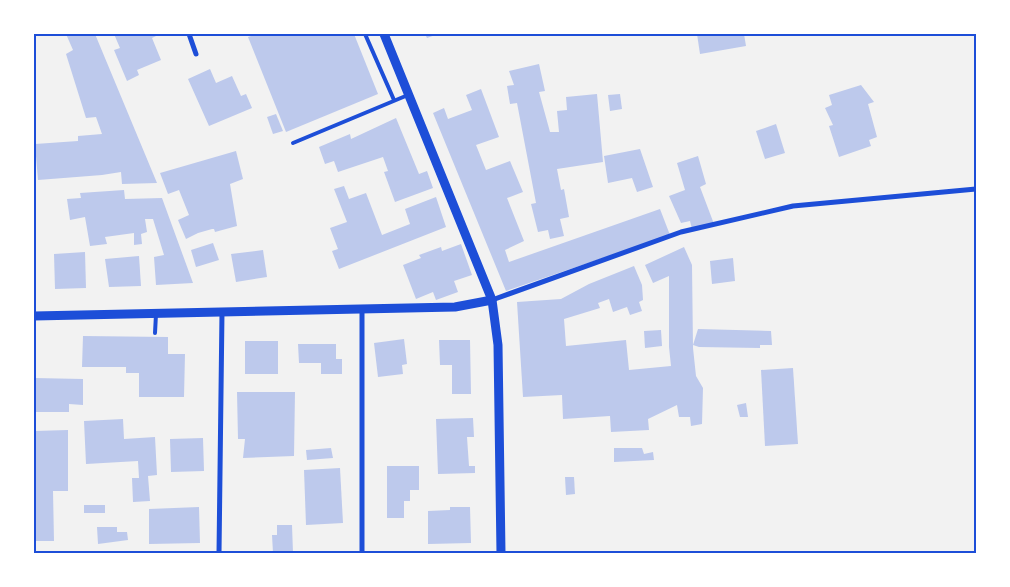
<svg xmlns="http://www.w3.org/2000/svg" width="1010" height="587" viewBox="0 0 1010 587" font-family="Bitter,serif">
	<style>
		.building { fill: #bdc9ec }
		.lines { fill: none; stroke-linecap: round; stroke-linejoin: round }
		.service { stroke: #1d4ed8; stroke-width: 4 }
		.minor { stroke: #1d4ed8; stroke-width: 5 }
		.tertiary { stroke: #1d4ed8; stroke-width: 9 }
		.neatline { fill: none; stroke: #1d4ed8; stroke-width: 2 }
	</style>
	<rect width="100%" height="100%" fill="#f2f2f2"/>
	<g class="building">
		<polygon points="66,34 95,34 157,183 122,184 121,172 102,175 38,180 35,144 78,141 78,136 102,134 96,117 86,118 66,54 73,50"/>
		<polygon points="114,34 155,34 156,36 152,38 161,60 137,70 139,75 127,81 114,50 120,48"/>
		<polygon points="257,34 354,34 378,94 286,132 248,37"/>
		<polygon points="425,34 438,34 427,38"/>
		<polygon points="697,34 744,34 746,46 700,54"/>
		<polygon points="539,64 545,91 539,92 550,132 559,132 557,111 567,110 566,97 597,94 603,162 557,169 561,190 564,189 569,217 560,219 564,236 550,239 548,230 538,232 531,204 536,203 517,103 510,104 507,86 514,85 509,71"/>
		<polygon points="210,69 216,83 232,76 241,96 246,94 252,108 209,126 188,79"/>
		<polygon points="861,85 874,102 868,104 877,137 869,140 871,146 839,157 829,126 833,125 825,108 832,105 829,95"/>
		<polygon points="481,89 499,137 476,145 486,170 510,161 523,192 507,198 524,241 505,250 509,262 660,209 670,235 506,291 433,113 444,108 448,119 472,110 466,95"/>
		<polygon points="620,94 622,109 610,111 608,95"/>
		<polygon points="276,114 283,131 273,134 267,117"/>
		<polygon points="396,118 419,174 427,171 433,188 395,202 384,172 388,171 383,157 338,172 334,161 325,164 319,147 350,134 351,139"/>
		<polygon points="776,124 785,153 765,159 756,131"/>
		<polygon points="640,149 653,187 637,192 632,178 608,183 604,156"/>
		<polygon points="236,151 243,179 230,184 237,226 215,232 214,229 212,229 198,233 186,239 178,220 189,215 179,190 168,194 160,173"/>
		<polygon points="698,156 706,184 700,187 714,224 692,229 690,221 681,223 669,196 685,190 677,163"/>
		<polygon points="344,186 349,199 366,193 382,235 410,224 405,209 436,197 446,227 339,269 332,251 338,249 330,228 347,222 334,189"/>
		<polygon points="124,190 125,199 162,198 193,283 156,285 154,257 164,255 153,219 145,219 147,232 141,234 142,244 134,245 134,233 105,237 107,244 90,246 85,217 70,220 67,199 81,198 80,193"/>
		<polygon points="213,243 219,260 196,267 191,250"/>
		<polygon points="461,244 472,275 454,281 458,292 436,300 433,292 416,299 403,265 421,258 419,255 441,247 442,251"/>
		<polygon points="684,247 692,265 693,348 696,376 703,388 702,424 691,426 690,417 679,417 677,405 648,419 649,430 611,432 610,416 563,419 562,395 523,397 517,302 561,299 589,284 634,266 642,285 643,300 639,302 642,311 630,315 627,307 613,312 609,299 598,303 600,308 564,319 566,346 626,340 629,370 671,366 669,347 669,276 653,283 645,265"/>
		<polygon points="263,250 267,277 236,282 231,254"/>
		<polygon points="85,252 86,288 55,289 54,254"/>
		<polygon points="139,256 141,286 109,287 105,259"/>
		<polygon points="733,258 735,281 712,284 710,261"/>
		<polygon points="698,329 771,331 772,345 760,345 760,348 699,347 693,345"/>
		<polygon points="661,330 662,346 645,348 644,331"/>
		<polygon points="83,336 168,337 168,354 185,354 184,397 139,397 139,373 126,373 126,367 82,367"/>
		<polygon points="404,339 407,364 402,365 403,374 378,377 374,343"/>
		<polygon points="439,340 470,340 471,394 452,394 452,365 440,365"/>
		<rect x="245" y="341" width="33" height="33"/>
		<polygon points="298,344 336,344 336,359 342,359 342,374 321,374 321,363 299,363"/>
		<polygon points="793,368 798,444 765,446 761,370"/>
		<polygon points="34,378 83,379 83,405 69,404 69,412 34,412"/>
		<polygon points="237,392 295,392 294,456 243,458 245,439 238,439"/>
		<polygon points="746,403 748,417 740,417 737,405"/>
		<polygon points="473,418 474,437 467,437 469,466 475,466 475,473 438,474 436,419"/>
		<polygon points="123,419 124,439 155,437 157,475 148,476 150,501 133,502 132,478 139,478 138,461 86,464 84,421"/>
		<polygon points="68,430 68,491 53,491 54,541 34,541 34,431"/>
		<polygon points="203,438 204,471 171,472 170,439"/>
		<polygon points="331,448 333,458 307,460 306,450"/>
		<polygon points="614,448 642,448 644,454 653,452 654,460 614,462"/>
		<polygon points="387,466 419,466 419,490 410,490 410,501 404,501 404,518 387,518"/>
		<polygon points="340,468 343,523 306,525 304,470"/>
		<polygon points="565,477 574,477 575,494 566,495"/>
		<rect x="84" y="505" width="21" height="8"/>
		<polygon points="199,507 200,543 149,544 149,509"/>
		<polygon points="450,507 470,507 471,543 428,544 428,511 450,510"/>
		<polygon points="277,525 292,525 293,553 273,553 272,535 277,535"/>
		<polygon points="97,527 117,527 117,532 127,532 128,540 98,544"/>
	</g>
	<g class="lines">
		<g class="service">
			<polyline points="365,34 394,100"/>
			<polyline points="293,143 408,95"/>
			<polyline points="155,333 156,314"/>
		</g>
		<g class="minor">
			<polyline points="189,34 196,54"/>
			<polyline points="492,300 681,232 793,206 976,189"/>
			<polyline points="219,553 222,312"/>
			<polyline points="362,553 362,309"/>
		</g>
		<g class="tertiary">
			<polyline points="384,34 492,300 498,345 501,553"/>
			<polyline points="34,316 455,307 492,300"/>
		</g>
	</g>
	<rect width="1010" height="587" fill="none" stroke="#ffffff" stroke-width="70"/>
	<rect x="35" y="35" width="940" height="517" class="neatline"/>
</svg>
